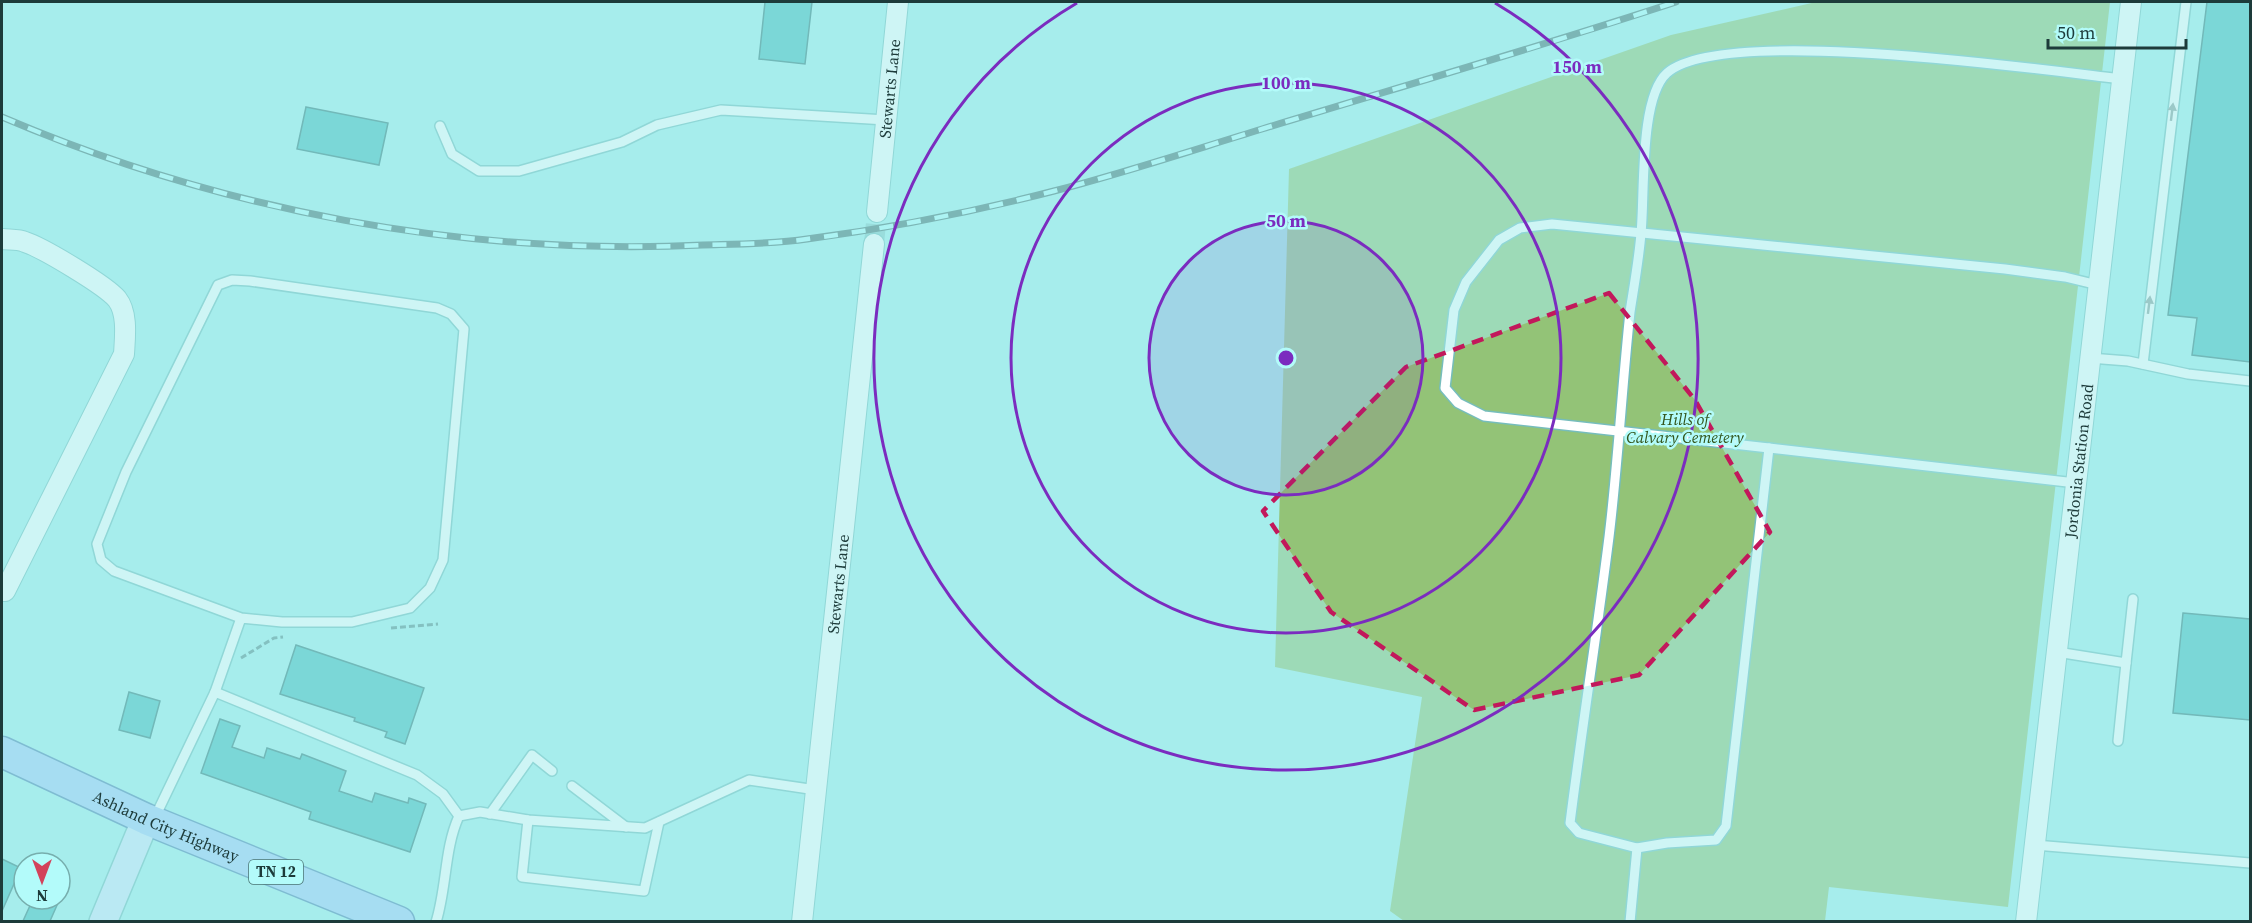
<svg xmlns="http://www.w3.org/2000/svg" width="2252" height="923" viewBox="0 0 2252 923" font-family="'Source Serif 4',serif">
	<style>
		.green { fill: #93c377 }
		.building { fill: #48bcbc; stroke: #337a7a; stroke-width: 1.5 }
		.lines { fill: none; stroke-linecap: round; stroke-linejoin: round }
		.street-tunnel { stroke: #8bc9c8; stroke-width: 20; stroke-dasharray: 20 10; stroke-linecap: butt }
		.lane-casing { stroke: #76bdbc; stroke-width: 12 }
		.street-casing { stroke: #76bdbc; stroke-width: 22 }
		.secondary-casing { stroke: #76bdbc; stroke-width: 30 }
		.primary-casing { stroke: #5082b2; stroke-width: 33 }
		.path { stroke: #5c8d8c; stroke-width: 3; stroke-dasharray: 6 3; stroke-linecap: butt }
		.lane { stroke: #fff; stroke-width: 9 }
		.street { stroke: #fff; stroke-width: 20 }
		.secondary { stroke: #d3e5fb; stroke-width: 27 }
		.primary { stroke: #a7cbf8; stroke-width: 30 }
		.rail-casing { stroke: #497473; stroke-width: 7 }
		.rail { stroke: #b3fbfa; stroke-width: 4.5; stroke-dasharray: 14; stroke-linecap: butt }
		.oneway { fill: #8e9d9c }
		.marked { fill: none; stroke: #c2185b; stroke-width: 4.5; stroke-dasharray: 12 8; stroke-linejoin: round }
		.ring { fill: none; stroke: #7b2cbf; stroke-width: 3 }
		.labels { text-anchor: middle; stroke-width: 5; stroke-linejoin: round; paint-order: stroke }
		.shield { fill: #b3fbfa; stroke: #4a7574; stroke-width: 1.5 }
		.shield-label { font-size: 15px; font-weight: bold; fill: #1d3b3a }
		.street-label { font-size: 16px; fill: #1d3b3a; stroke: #b3fbfa }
		.park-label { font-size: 16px; font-style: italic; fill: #32541a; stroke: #b3fbfa }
		.centre { fill: #7b2cbf; stroke: #b3fbfa; stroke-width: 3 }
		.ring-label { font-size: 18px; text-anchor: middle; font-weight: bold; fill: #7b2cbf; stroke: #b3fbfa; stroke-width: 5; stroke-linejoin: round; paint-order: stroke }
	</style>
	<rect width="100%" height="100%" fill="#a6edec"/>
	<polygon class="green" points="1816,2 2110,2 2008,907 1829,887 1825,921 1404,921 1390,911 1422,697 1275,667 1289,169 1671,35"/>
	<g class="building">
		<polygon points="765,2 812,2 805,64 759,59"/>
		<polygon points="2207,2 2250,2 2250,362 2192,355 2197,318 2168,315"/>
		<polygon points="306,107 388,123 379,165 297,149"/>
		<polygon points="2183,613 2250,619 2250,720 2173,713"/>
		<polygon points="296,645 424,688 405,744 385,737 387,732 354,721 355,718 280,694"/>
		<polygon points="129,692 160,701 150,738 119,730"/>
		<polygon points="220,719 240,726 232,747 264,758 267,748 300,759 302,754 346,771 339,791 372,802 375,793 408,803 409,798 426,804 410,852 309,819 311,812 201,773"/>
		<polygon points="2,859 21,868 2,911"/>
		<polygon points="33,899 49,899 58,903 50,921 23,921"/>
	</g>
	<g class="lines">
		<polyline class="street-tunnel" points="874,244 877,212"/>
		<defs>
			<g id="lane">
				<polyline points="440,126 452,154 479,171 519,171 622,142 657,125 721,110 886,120"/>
				<polyline points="2090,358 2128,361 2188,374 2250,381"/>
				<polyline points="2143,364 2186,2"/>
				<polyline points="1769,448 1484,416 1458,403 1445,388 1454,310 1466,282 1499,240 1520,228 1552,224 2005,269 2065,277 2098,285"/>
				<polyline points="2057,652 2126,663 2133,599"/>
				<polyline points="215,692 241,618 114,571 101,560 97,544 126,472 218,285 232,280 250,281 437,308 451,314 464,329 443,560 430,588 410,608 352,622 282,622 241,618"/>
				<polyline points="2118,741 2126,663"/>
				<polyline points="572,786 626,827"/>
				<polyline points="490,814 532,755 552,771"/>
				<polyline points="155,817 215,692 417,775 443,794 459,816"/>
				<polyline points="528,820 522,877 644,891 659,822"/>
				<polyline points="2035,845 2250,863"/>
				<path d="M1637,848L1579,833L1570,823C1582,728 1597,633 1609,537C1618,463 1622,387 1630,312C1634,286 1639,259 1641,233C1645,195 1639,98 1667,73C1722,24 2042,70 2122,79"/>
				<path d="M436,922C447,887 444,849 459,816L480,812L528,820L645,828L749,780L816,790"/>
				<polyline points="1630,922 1637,848 1667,843 1716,840 1726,826 1769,448 2076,483"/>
			</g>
			<g id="street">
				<path id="s1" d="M877,212L898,2"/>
				<path d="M2,239C9,240 18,239 25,242C43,248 105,285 117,299C128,313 125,337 124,354L5,591L2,590"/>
				<path id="s2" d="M802,922L874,244"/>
				<path id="s3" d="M2026,922L2131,2"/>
			</g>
			<polyline id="secondary" points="103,922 146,819"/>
			<g id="primary">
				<path id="s4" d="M2,752L146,819L399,922"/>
			</g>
		</defs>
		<use href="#lane" class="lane-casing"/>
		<use href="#street" class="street-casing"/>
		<use href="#secondary" class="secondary-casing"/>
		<use href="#primary" class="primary-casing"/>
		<g class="path">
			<polyline points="391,628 438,624"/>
			<polyline points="241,658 274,638 283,637"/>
		</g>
		<use href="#lane" class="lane"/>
		<use href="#street" class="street"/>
		<use href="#secondary" class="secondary"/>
		<use href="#primary" class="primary"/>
		<defs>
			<path id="rail" d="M2,117C222,211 463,256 703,245C738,244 773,244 807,239C890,228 973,212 1054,191C1124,173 1193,150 1262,129C1400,87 1539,47 1676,2"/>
		</defs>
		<use href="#rail" class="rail-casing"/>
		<use href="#rail" class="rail"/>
	</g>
	<defs><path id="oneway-solid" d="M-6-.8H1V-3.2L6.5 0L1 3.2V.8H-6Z" transform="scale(1.5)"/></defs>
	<g class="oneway">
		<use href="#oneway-solid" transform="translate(2172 112) rotate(-83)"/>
		<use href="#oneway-solid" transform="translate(2149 305) rotate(-83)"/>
	</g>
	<path d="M0 0H2252V923H0ZM1609,293L1695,400L1770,532L1639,675L1474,710L1331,612L1263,511L1406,367Z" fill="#a6edec" fill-opacity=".55" fill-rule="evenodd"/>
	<path class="marked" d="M1609,293L1695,400L1770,532L1639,675L1474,710L1331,612L1263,511L1406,367Z"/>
	<circle cx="1286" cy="358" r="137" fill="#7b2cbf" fill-opacity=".12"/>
	<g class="ring">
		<circle cx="1286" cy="358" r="137"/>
		<circle cx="1286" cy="358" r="275"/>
		<path d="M1495 3A412 412 0 1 1 1077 3"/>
	</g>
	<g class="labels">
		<rect class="shield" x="249" y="860" width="54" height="24" rx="4.5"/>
		<g class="shield-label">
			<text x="276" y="877">TN 12</text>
		</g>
		<g class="street-label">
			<text dy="6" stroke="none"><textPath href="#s1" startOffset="124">Stewarts Lane</textPath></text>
			<text dy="6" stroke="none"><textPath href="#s3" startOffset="464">Jordonia Station Road</textPath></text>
			<text dy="6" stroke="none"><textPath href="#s2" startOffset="340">Stewarts Lane</textPath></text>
			<text dy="6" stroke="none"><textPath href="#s4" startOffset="180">Ashland City Highway</textPath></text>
		</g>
		<g class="park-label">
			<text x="1685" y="425">Hills of<tspan x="1685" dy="18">Calvary Cemetery</tspan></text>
		</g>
	</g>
	<circle cx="1286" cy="358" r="9" class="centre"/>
	<g class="ring-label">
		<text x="1577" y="73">150 m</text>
		<text x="1286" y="89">100 m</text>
		<text x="1286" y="227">50 m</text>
	</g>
	<rect width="2252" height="923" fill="none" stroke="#1d3b3a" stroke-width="6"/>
	<g transform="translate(42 881) rotate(180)"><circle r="28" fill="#b3fbfa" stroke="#77aead" stroke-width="1.5"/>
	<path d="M0-4.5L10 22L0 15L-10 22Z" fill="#d3425b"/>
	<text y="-9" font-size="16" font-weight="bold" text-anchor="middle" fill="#1d3b3a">N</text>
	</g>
	<path d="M2048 39v9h138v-9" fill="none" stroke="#1d3b3a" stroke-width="3"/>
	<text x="2057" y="39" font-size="18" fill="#1d3b3a" stroke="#b3fbfa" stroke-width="4.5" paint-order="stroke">50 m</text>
</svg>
